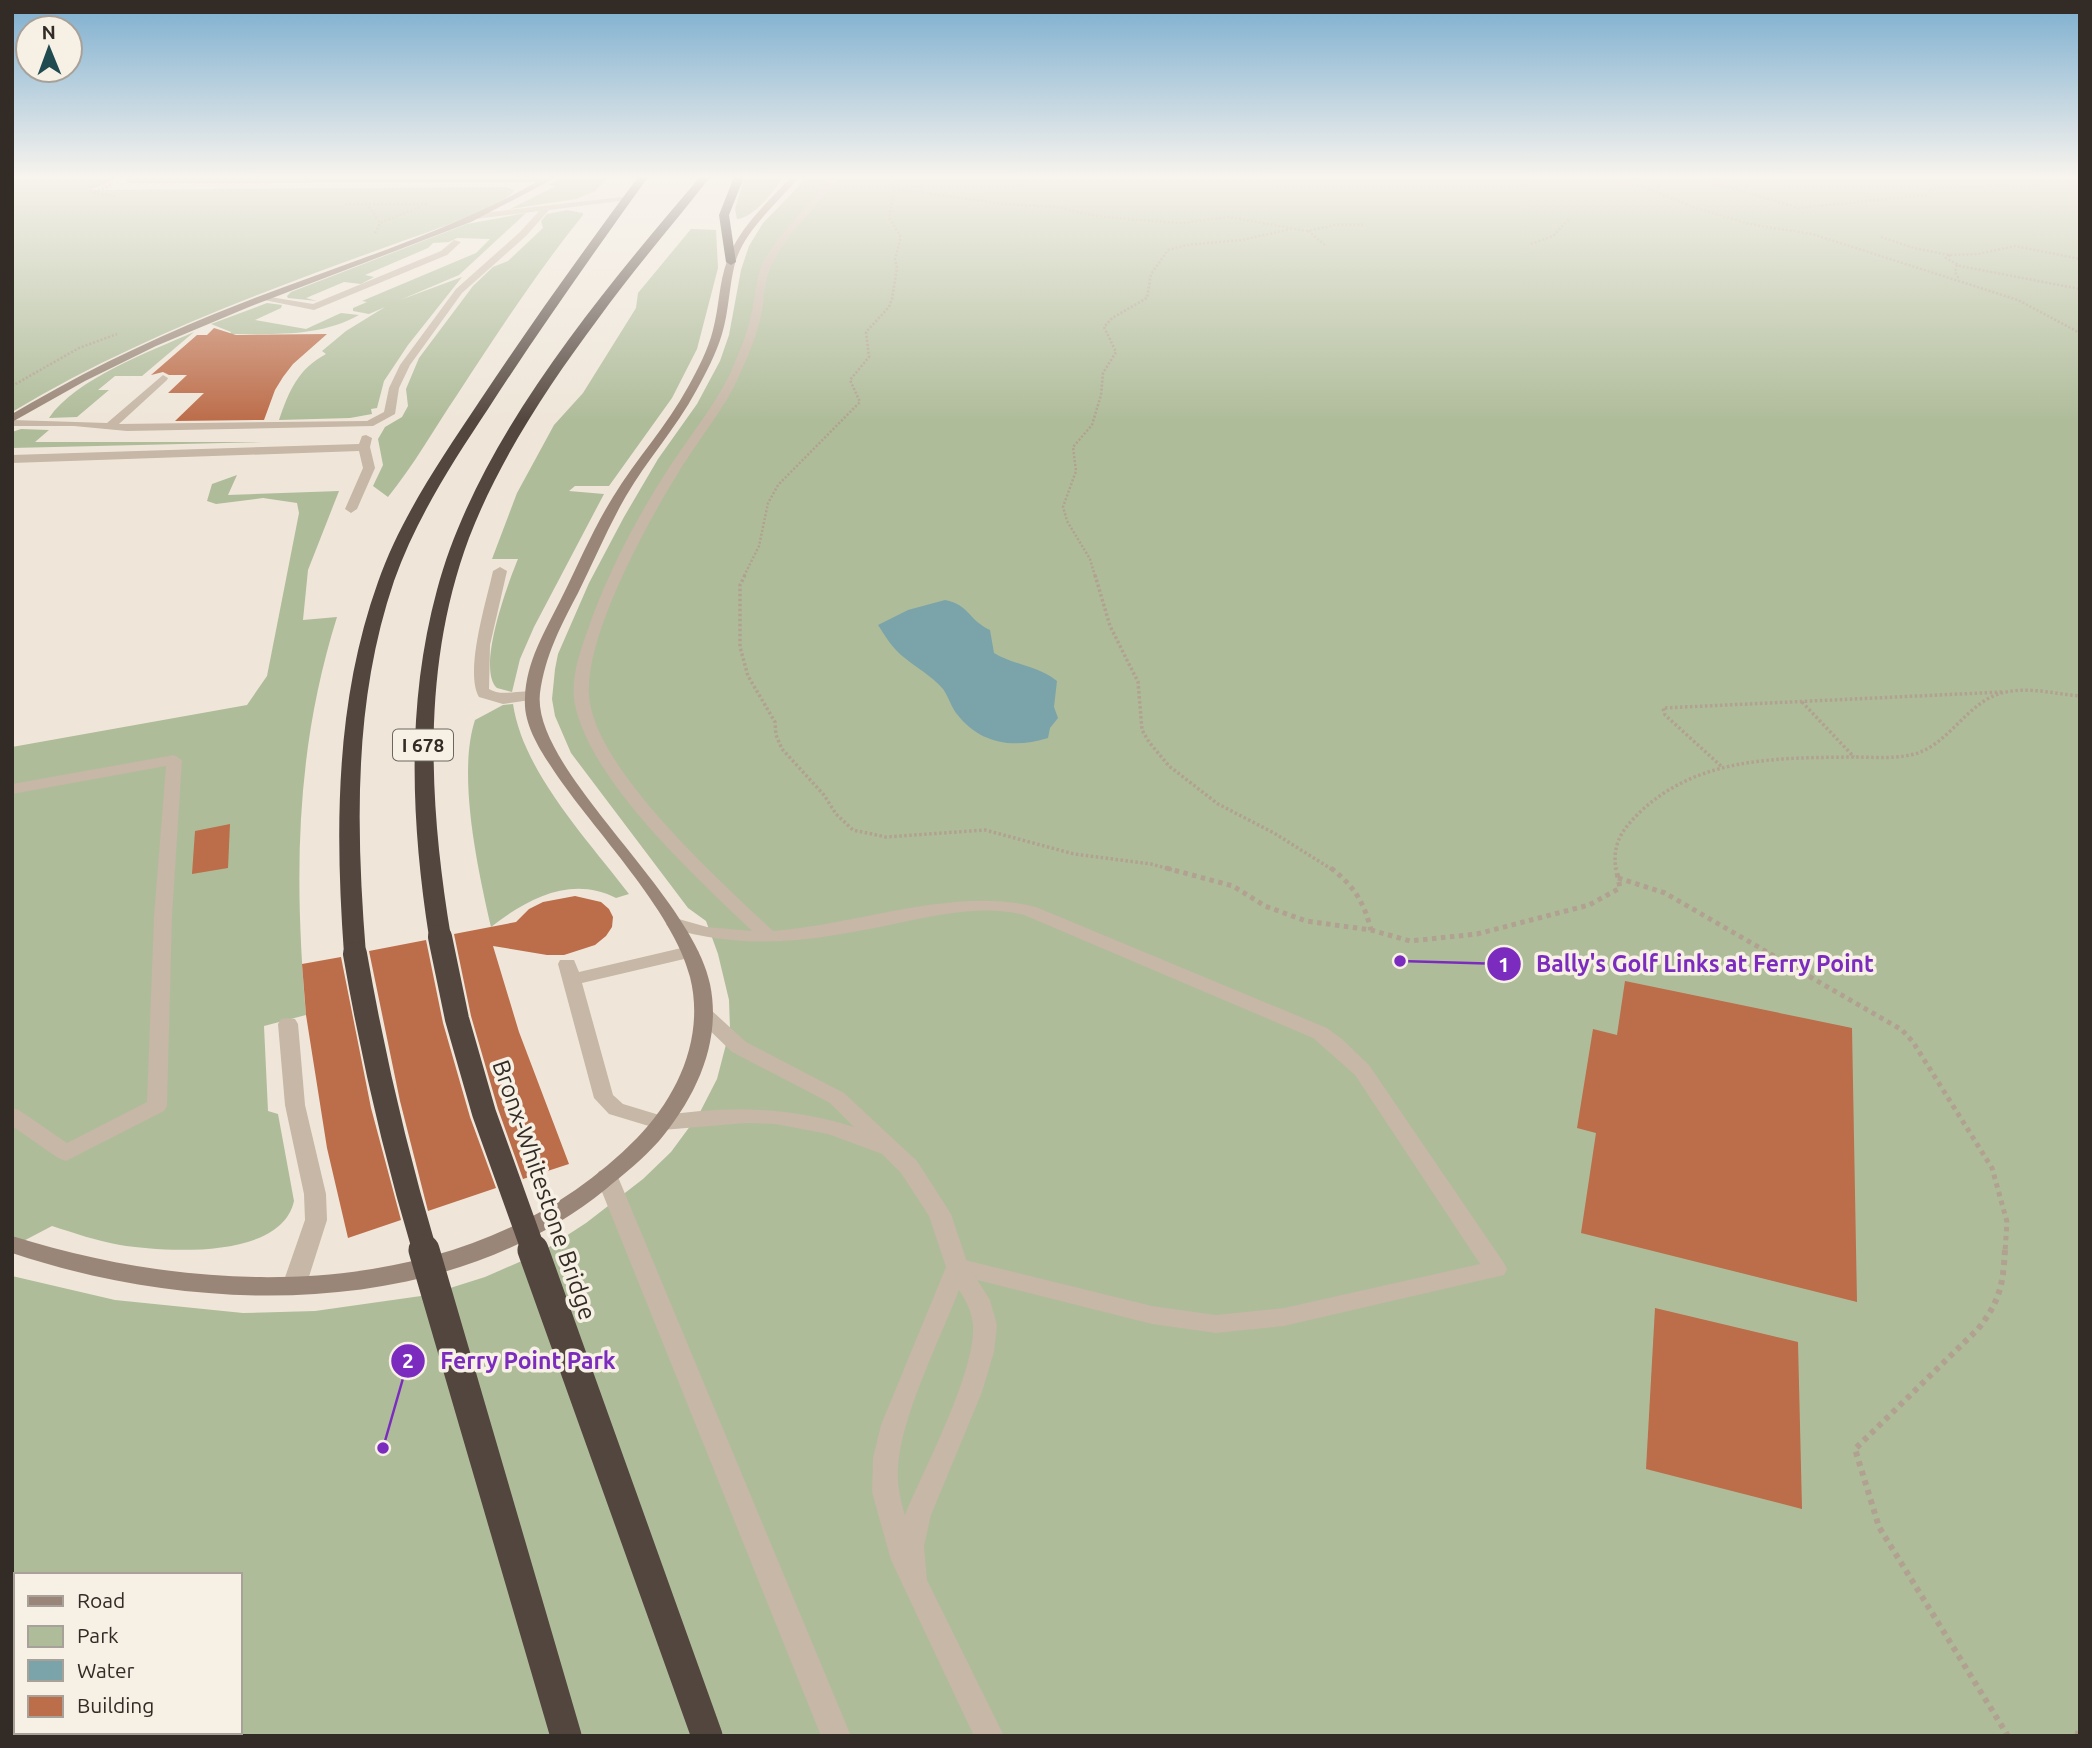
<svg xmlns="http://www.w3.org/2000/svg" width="2092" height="1748" viewBox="0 0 2092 1748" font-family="Ubuntu,sans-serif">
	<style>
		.green { fill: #afbc9a; fill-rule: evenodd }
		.water { fill: #7aa4a9 }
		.building { fill: #bc6d4a }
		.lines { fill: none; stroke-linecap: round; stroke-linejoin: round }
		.path-far3 { stroke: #b1a190; stroke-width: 2.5; stroke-dasharray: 2 2; stroke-linecap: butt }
		.path-far2 { stroke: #b1a190; stroke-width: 3.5; stroke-dasharray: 2.5 2.5; stroke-linecap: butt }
		.path-far1 { stroke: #b1a190; stroke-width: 5; stroke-dasharray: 4.5 4.5; stroke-linecap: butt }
		.path { stroke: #b1a190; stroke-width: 6; stroke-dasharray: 5 5; stroke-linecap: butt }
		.lane { fill: #c6b7a6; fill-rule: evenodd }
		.street { fill: #c6b7a6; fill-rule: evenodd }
		.secondary { fill: #998678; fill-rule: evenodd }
		.highway { fill: #53463e; fill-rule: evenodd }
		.highway-bridge-far1 { stroke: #53463e; stroke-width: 24 }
		.highway-bridge { stroke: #53463e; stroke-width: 31 }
		.labels { text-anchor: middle; stroke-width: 7; stroke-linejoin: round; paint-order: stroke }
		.shield { fill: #f7f0e5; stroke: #6d665f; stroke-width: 2 }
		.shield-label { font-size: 19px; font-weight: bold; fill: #322b26 }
		.near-street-label { font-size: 24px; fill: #322b26; stroke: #f7f0e5 }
		.leader { fill: none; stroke: #7b2cbf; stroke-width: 2.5 }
		.callout-dot { fill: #7b2cbf; stroke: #f7f0e5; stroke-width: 2.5 }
		.mark-label { font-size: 21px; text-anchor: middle; font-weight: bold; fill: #fff }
		.callout-label { font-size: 23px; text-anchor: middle; font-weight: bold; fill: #7b2cbf; stroke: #f7f0e5; stroke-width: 7; stroke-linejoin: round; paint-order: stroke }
	</style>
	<rect width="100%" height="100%" fill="#efe6d9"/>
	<g class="green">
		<path d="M12,177H119L91,190L506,187L514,190C509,205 420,235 400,242C267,290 133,339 12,412Z"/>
		<polygon points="562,177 608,177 595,191 576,199 510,209 556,186 548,185"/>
		<path d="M745,177H783C774,191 754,218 737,219L735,209Z"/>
		<path d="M804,177H2080V1736H12V1276L115,1300L243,1313L315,1311L428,1295L485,1277L540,1253L586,1223L643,1179L671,1152L699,1114L717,1079L730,1029L729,1000L718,954L706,921L688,908L571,753L555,716L552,699L555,669L558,654L589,583L624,517L658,459L697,404L720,361L729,335L741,270L749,246L763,223L798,187ZM16,1575H240V1732H16Z"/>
		<path d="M567,210L583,213V215C537,272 497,334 457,395C434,429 414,465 388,497L373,486L383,465L378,439L385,427L402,417L408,406L406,389L419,358L473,286L493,267L508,261L543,228L541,221L547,214Z"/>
		<path d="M526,213L459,275L400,300L462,277L408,345L384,381L377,408L371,409L372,414L350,418L279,420C289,391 298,369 326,354L322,351L346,331L385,307L369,314L353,311V308L367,302L362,301L476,253L490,239L457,238L449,242L433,243L428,248L365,275L374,277L361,284L344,282L306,298L317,301L288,298L287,296L291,292L467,224Z"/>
		<path d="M691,229L716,230L718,268L697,349L672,398L609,486H575L569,491L604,494L534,627L520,659L512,692L497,688C476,669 508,583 518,559H492L517,493L554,425L583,393L636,308L638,293Z"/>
		<path d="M267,303L282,305L281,308L255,320L306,329L341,313L359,315C320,337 274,334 230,334L231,332L211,324Z"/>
		<path d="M194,332L142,376H115L98,390H109L77,417L49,418C75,379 151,351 194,332Z"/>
		<polygon points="21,429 49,430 35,442 262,442 12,448 12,432"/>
		<path d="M237,475L228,495L339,491L308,570L303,620L337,617C295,751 294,877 306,1015L264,1026L268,1111L278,1114L294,1201C281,1260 165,1252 120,1245C97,1241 74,1233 52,1226L12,1247V747L247,705L267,676L299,513L297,503L263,498L216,504L207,501L212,484Z"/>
		<path d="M513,704C523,772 588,840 629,894L616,898C571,875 527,899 491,927C478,870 457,775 475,720L503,705Z"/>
	</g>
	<path class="water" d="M945,600C970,605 967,619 990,630L994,653C1014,665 1038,666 1057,681L1054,707L1058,718L1050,728L1048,738C1012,749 980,744 956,713C951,706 948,696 943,689C932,676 914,666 901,655C892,647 885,636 878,625L908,610Z"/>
	<g class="building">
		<polygon points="214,328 236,335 327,334 293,364 283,377 275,390 264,420 175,421 204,393 168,393 187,375 169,375 163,372 151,375 197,335 207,335"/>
		<polygon points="230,824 228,868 192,874 195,831"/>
		<polygon points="575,896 601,902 609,909 613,917 612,927 606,936 595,945 564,955 547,955 493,946 519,1032 569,1164 523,1179 498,1109 471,1016 454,934 516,922 529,909 543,902"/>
		<polygon points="426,940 443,1023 470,1117 496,1188 428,1211 400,1101 369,951"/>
		<polygon points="341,957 371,1108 401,1220 348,1238 327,1148 306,1015 302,964"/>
		<polygon points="1625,981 1852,1028 1857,1302 1581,1233 1596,1133 1577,1128 1593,1029 1617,1035"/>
		<polygon points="1655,1308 1798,1342 1802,1509 1646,1469"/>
	</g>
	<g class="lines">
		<g class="path-far3">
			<polyline points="1602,177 1631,182 1696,208 1749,224 1812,234 2018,300 2080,333"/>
			<polyline points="1694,177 1799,208 1926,195 1933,188 2006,185 2011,181 2011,177"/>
			<polyline points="111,185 91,193 116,196"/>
			<polyline points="894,189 1005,204 1057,207 1095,216 1162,222 1183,223 1229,217 1307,231 1335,225 1366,225"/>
			<polyline points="345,204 427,204"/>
			<polyline points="369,207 380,223"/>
			<polyline points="1308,231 1325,245"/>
			<polyline points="375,233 380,223 420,207"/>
			<polyline points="1881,237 1914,248 1949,255 1978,254 2015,246 2080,259"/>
			<polyline points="1531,244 1553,236 1570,218"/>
			<polyline points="1950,255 1946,258 1960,266 2080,289"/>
			<polyline points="1957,265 1955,272 1959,279"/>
			<polyline points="12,386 79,348 117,334"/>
			<polyline points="744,576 759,546 768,503 778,485 860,402 850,380 869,357 866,332 889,307 892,299 897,268 895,259 901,237 889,218 894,189 890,177"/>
			<polyline points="1095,576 1090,559 1067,521 1063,507 1076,471 1073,447 1092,425 1101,395 1103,373 1116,352 1104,327 1112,318 1147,298 1151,274 1168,250 1186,245 1242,240 1291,229"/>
		</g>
		<g class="path-far2">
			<polyline points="745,575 740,585 740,647 748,676 775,722 776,735 782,749 824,795 836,814 853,830 886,837 985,830 1074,854 1151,864 1173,870"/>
			<polyline points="1095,575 1110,626 1138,682 1142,730 1149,742 1169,766 1218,804 1274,833 1333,870"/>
			<polyline points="1802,702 1854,757"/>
			<polyline points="1721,766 1665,715 1663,708 2002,692"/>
			<path d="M1616,870C1612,845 1621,831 1638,814C1696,757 1775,758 1852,757C1871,757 1891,759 1910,755C1949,748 1967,699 2006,692C2030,687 2056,694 2080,696"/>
		</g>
		<g class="path-far1">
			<polyline points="1166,868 1233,886 1265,906 1306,921 1371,930 1410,941 1477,934 1589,905 1620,888 1616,868"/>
			<path d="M1331,868C1354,886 1364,902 1371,930"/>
			<polyline points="1618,878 1665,893 1902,1030 1913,1042 1992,1168 2007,1222 2005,1252"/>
		</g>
		<g class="path">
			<path d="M2005,1250C2003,1285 2000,1301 1978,1329L1855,1449L1879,1527L2008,1736"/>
			<polyline points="2077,1736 2080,1727"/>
		</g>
		<g class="lane">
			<path d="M831,177H839C819,206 790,229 774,260C764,277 765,297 761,316C756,337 748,357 739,376C725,408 702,435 683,465C651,516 579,643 590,703C602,775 720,881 773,931C857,925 954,886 1036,907L1327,1028L1342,1039L1369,1065L1504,1263L1507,1269L1504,1275L1284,1326L1216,1333L1152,1324L949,1273L946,1267L949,1261L957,1258L1152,1306L1216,1315L1284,1308L1480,1264L1355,1075L1313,1038L1024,915C977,903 926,918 880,927C803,942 746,950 669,928L666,924L675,918L707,927L752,931C695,876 592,783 575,705C570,681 579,654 587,632C607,573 638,515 672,463C692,433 714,406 730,374C738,355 747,335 751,315C756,296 755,276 765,259C783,228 811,205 831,177Z"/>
			<polygon points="630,196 627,200 549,210 526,236 462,293 410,365 399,388 395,414 373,426 127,431 74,426 12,426 12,420 107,423 163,375 168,378 167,380 119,424 367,421 384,412 389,388 400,365 456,289 520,232 539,211 475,219 472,214"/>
			<polygon points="454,240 461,242 447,255 314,310 259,299 264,296 313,304 441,251"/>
			<polygon points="366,435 372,438 370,447 375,468 357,509 351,513 345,509 363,468 359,451 12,463 12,455 359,444 362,436"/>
			<path d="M500,567L507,571L490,645L489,689C504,699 527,685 540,696L537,699L503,704L479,697C464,672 487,599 493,571Z"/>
			<polygon points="174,755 182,760 172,916 167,1106 164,1111 66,1161 58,1158 12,1126 12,1108 19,1110 67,1143 147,1102 154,916 166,766 12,794 12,784"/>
			<polygon points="690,946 699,952 697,956 582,983 613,1095 623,1104 669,1118 672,1123 669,1128 662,1130 609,1114 594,1098 558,964 560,960 574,960 579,972"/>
			<polygon points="288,1018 295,1019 298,1024 305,1105 326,1194 327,1220 306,1286 302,1292 294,1295 286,1292 282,1286 305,1220 304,1194 285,1105 278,1024 281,1019"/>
			<polygon points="607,1169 615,1171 618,1177 851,1736 821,1736 596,1177 599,1171"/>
		</g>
		<path class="street" d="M704,1008L711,1010L746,1042L844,1093L917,1161L951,1214L968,1265L990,1300L997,1325L994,1352L982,1392L931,1515L924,1546L927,1580L1004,1736H974L891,1560L872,1492L873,1458L881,1425L946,1267L929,1216L901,1173L882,1154L828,1134L775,1124L747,1123L662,1130L655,1128L652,1123L655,1118L662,1116C728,1105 790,1107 854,1127L830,1103L732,1052L697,1018L694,1014L697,1010ZM959,1290C966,1300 972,1313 973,1325C976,1372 924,1469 905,1515C899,1496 896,1477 899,1457C906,1407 940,1339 959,1290Z"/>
		<g class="secondary">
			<path d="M557,177L471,222L249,307L156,346L85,381L12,422V414L31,403C99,364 169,331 242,303C342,264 444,234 537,182L129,183L126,179Z"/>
			<path d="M791,177H799C777,204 745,229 735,263C729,286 729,311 722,334C716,354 706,373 696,391C676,428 647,460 626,496C608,527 594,561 578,593C561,625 545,656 540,693C531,769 692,894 710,984C722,1042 696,1097 659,1141C643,1159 624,1174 606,1189C445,1320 200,1316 12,1253V1236C218,1301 475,1303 637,1138C678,1096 705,1037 690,977C673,910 594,831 554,771C540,750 523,724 525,698C526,662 545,631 561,599C578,565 593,529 613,497C636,459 667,426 688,387C698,369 708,350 713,330C719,308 719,283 727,261C739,227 768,202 791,177Z"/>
		</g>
		<g class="highway">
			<path d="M638,177H648C593,254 539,330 488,409C452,463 416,519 394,581C353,701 356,829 366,954L363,959H347L344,954C335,829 335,702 378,582C401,517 441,459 479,402C530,325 584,250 638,177Z"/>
			<path d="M700,177H710C673,225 633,270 598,319C548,386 499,460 469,538C421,667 429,804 451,937L448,942H432L429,937C411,821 406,704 437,590C477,440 601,293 700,177Z"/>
			<polygon points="734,177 744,177 729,215 736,262 731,265 726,262 719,215"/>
		</g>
		<g class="highway-bridge-far1">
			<polyline points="440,937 457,1019 484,1113 534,1252"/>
			<path d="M355,954C373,1057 395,1152 425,1252"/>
		</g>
		<g class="highway-bridge">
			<polyline points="424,1250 566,1736"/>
			<polyline points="533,1250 707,1736"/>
		</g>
	</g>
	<linearGradient id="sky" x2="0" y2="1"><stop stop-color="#7caecf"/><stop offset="0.42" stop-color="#f8f4ee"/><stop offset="1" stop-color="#f8f4ee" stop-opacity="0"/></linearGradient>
	<rect width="2092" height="421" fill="url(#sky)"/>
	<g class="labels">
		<rect class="shield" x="393" y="729.5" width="60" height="31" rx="5"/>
		<g class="shield-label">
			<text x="423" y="752">I 678</text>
		</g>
		<g class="near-street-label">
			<text transform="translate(544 1190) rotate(71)" y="8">Bronx-Whitestone Bridge</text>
		</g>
	</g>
	<path class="leader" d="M1400 961L1504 964M383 1448L408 1361"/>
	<g class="callout-dot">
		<circle cx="1400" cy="961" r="7"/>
		<circle cx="383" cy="1448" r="7"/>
		<circle cx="1504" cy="964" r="18"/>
		<circle cx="408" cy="1361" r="18"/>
	</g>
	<g class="mark-label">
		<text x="1504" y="972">1</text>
		<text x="408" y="1368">2</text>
	</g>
	<g class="callout-label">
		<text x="1705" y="972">Bally's Golf Links at Ferry Point</text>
		<text x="528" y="1369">Ferry Point Park</text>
	</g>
	<rect width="2092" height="1748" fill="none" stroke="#322b26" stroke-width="28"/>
	<rect x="14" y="1573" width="228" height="161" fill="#f7f0e5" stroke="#a8a199" stroke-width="2"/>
	<rect x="28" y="1596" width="35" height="10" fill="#998678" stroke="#a8a199" stroke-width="2"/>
	<text x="77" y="1608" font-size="21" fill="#322b26">Road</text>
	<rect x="28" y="1626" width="35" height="21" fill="#afbc9a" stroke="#a8a199" stroke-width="2"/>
	<text x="77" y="1643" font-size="21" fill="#322b26">Park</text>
	<rect x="28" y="1660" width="35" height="21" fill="#7aa4a9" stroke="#a8a199" stroke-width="2"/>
	<text x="77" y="1678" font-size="21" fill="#322b26">Water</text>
	<rect x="28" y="1696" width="35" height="21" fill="#bc6d4a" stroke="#a8a199" stroke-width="2"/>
	<text x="77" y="1713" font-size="21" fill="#322b26">Building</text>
	<g transform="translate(49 49) rotate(359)"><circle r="33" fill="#f7f0e5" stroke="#a8a199" stroke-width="2"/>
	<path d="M0-5L12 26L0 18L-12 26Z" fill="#1f4a50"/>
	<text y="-10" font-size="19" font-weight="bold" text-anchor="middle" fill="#322b26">N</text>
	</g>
</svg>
